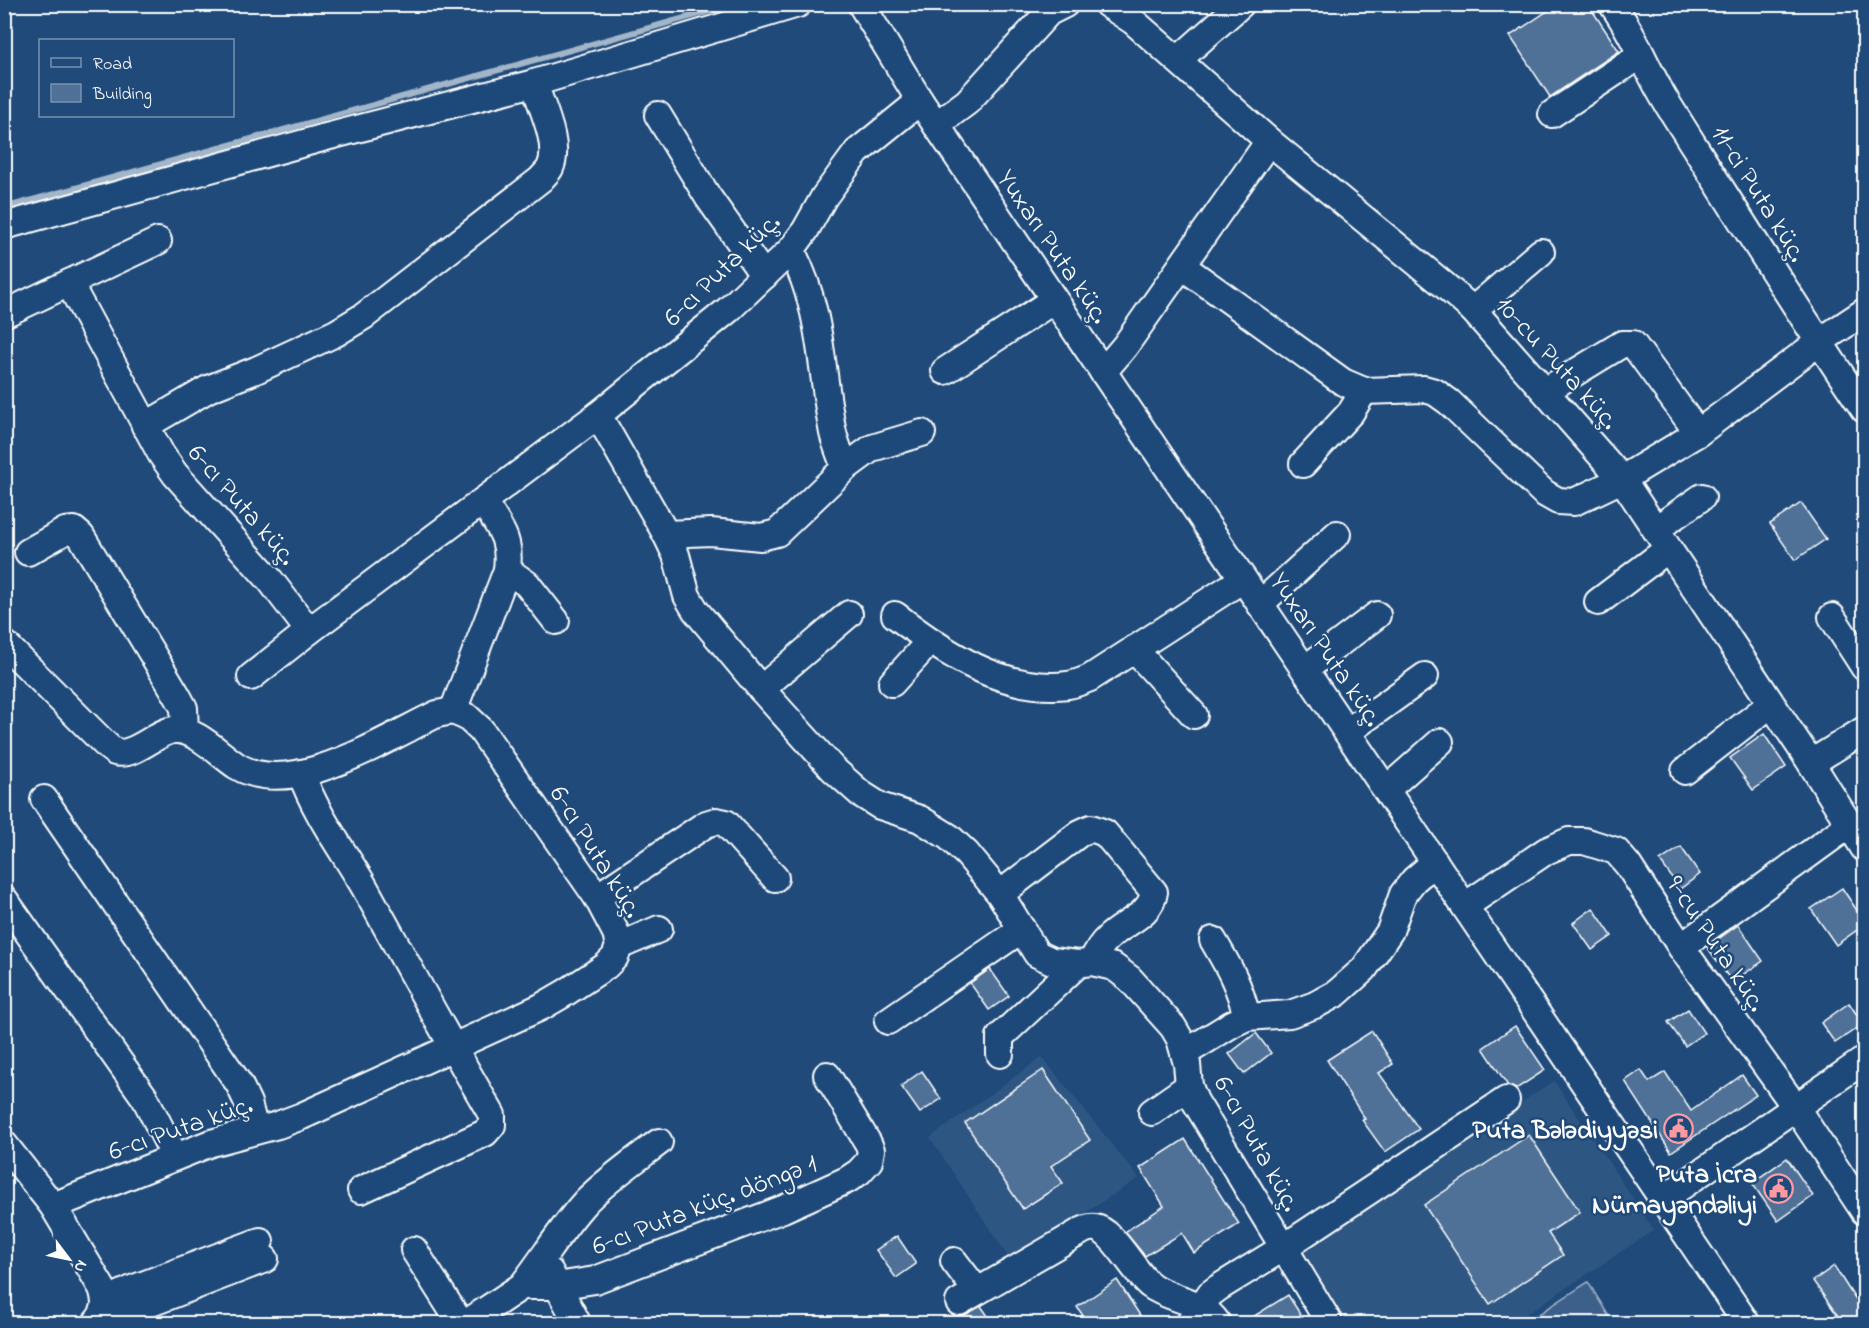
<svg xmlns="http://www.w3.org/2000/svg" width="1869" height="1328" viewBox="0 0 1869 1328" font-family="'Indie Flower',sans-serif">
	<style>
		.built { fill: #2e5683 }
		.green { fill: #3c618b; stroke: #9eb0c5; stroke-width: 1.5 }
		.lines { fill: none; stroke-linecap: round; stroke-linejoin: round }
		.stream { stroke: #a3b5c8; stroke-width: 6 }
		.building { fill: #507197; stroke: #fff; stroke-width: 1.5 }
		.minor-casing { stroke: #fff; stroke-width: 30 }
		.minor { stroke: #1f4a7a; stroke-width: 26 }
		.labels { text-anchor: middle; stroke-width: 5; stroke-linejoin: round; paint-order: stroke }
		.street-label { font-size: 27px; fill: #fff; stroke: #1f4a7a }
		.poi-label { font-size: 27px; font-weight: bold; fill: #fff; stroke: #1f4a7a; text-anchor: end }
	</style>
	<rect width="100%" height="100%" fill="#1f4a7a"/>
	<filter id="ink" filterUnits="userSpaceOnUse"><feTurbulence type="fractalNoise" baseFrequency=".0167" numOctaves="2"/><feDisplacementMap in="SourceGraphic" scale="12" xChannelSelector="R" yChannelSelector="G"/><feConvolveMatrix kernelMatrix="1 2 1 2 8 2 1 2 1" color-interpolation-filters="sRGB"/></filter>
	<g filter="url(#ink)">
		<g class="built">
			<polygon points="1042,1057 1139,1178 1011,1261 930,1138"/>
			<polygon points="1554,1081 1654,1230 1513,1323 1345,1323 1295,1251"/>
		</g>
		<polygon class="green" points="1588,1282 1613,1323 1525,1323"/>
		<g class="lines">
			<polyline class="stream" points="4,208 735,4"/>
		</g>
		<g class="building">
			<polygon points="1558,4 1588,4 1619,51 1550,97 1510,36"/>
			<polygon points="1801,503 1826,539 1795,560 1770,524"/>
			<polygon points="1764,734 1786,767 1753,790 1730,758"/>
			<polygon points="1681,847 1700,874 1680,889 1660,861"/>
			<polygon points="1842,888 1864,921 1864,925 1836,945 1811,909"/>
			<polygon points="1593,908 1612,936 1592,950 1573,923"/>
			<polygon points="1738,925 1763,961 1732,982 1707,947"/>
			<polygon points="990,969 1009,996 989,1010 970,983"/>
			<polygon points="1849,1003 1863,1024 1835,1043 1821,1023"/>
			<polygon points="1688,1009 1704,1033 1685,1046 1668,1022"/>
			<polygon points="1515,1026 1545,1070 1516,1089 1508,1086 1483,1048"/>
			<polygon points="1372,1031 1393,1064 1379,1073 1419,1129 1385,1152 1362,1120 1365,1119 1327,1060"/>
			<polygon points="1256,1033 1271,1053 1244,1074 1229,1054"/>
			<polygon points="1043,1070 1090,1140 1051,1166 1063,1183 1023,1209 965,1123"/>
			<polygon points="1641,1070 1649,1082 1665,1072 1691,1111 1742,1075 1756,1095 1671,1152 1625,1081"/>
			<polygon points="922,1071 941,1099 920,1113 901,1086"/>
			<polygon points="1529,1135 1580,1212 1548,1233 1563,1255 1490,1304 1424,1205"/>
			<polygon points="1185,1139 1239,1224 1194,1253 1182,1233 1145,1256 1125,1232 1164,1206 1140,1168"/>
			<polygon points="1787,1158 1813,1196 1778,1221 1752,1183"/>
			<polygon points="897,1236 916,1264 896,1278 876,1250"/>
			<polygon points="1834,1266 1864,1313 1864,1323 1843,1323 1813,1281"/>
			<polygon points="1117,1280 1145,1323 1088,1323 1077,1307"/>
			<polygon points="1288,1295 1306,1323 1243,1323"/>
			<polygon points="981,1306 993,1323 952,1323 962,1316"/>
		</g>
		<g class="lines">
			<defs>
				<g id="minor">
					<polyline points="861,4 920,101 1747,1324"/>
					<polyline points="1107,4 1133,21 1269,141 1443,284 1473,310 1622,479 1811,763 1864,848"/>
					<path d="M1612,4C1635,35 1647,71 1667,103C1732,206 1796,309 1864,409"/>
					<polyline points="1178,60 1241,4"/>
					<polyline points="1552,114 1641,55"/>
					<polyline points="658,115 708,197 764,276"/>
					<polyline points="936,125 967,102 1049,12 1065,4"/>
					<polyline points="4,226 326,137 534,83 798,4"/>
					<path d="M791,250C823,310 820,368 833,433C836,445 841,456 845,468"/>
					<polyline points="1182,266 1343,382 1364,391 1424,389 1435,392 1449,402 1544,493 1558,501 1574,502 1622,479 1698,433 1819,342 1864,312"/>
					<polyline points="69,283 158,241"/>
					<polyline points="1473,310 1541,252"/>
					<polyline points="4,314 69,283 161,454 175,474 270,580 309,631 598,415 728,310 791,250 805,231 824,197 857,152 920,101"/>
					<polyline points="945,371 1054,300"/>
					<polyline points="1103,372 1125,346 1269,141"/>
					<polyline points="1545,391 1622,344 1633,344 1698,433"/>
					<polyline points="598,415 666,534 676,555 687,596 696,611 761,689 833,769 861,794 880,806 920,819 949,837 967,854 1000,894 1037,954 1052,961 1078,964 1092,962 1114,967 1130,979 1173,1027 1180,1039 1187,1064 1189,1086 1195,1101 1330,1324"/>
					<path d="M145,426L208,389L256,370L336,333L364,316L541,179C543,176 548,172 550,168C561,145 541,106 534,83"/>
					<polyline points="1303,464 1351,412 1364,391"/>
					<polyline points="1656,529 1702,497"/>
					<polyline points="666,534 711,532 761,537 777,533 845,468 872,448 922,433"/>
					<polyline points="28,552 65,531 74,530 81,536 177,695 184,708 185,731"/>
					<polyline points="507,570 527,584 556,621"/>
					<polyline points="1598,602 1668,549"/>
					<polyline points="1260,604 1337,534"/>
					<path d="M895,615C943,652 1004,693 1068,685C1075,684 1083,681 1090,678L1243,579"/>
					<polyline points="1832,617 1864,667"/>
					<path d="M4,643L104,743C107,746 112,750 115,752C134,758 157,731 174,730C195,728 220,755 237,766C292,800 386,738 437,714L453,711L467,717L481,730L597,897L616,933L619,946L615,957L606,966L565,993L541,1007L302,1116L278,1125L211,1143L53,1206"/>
					<polyline points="1134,649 1194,715"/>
					<polyline points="1305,669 1377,615"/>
					<polyline points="251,677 309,631"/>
					<polyline points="892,683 929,642"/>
					<polyline points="761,689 849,614"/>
					<path d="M453,711L507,570C511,537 499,528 483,501"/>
					<polyline points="1347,732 1425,676"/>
					<polyline points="1811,763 1864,730"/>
					<polyline points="1685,771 1771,704"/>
					<path d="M301,773C316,815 343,850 365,888C407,964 448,1040 492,1115V1125L485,1133L361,1190"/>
					<polyline points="1386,790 1440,742"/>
					<polyline points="44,799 239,1084 248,1103 255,1130"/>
					<path d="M1000,894L1080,833L1091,828L1105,833L1154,892C1151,916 1124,922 1108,938C1100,945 1096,953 1092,962"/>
					<polyline points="597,897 706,824 716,821 726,823 775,878"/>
					<polyline points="4,899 145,1098 175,1157"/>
					<polyline points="1465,906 1546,851 1569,841 1584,841 1616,851 1628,865 1681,947 1796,1108 1864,1211"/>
					<path d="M1213,940C1230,969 1239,984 1247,1017"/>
					<polyline points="619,946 659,929"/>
					<polyline points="1681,947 1849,825"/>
					<polyline points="888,1021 1022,929"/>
					<polyline points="1185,1053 1232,1024 1247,1017 1290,1014 1315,1005 1337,993 1364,969 1390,931 1403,894 1414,880 1435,862"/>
					<polyline points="1000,1054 1000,1037 1078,964"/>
					<polyline points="1152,1112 1189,1086"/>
					<path d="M4,1144L53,1206L102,1288C107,1303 106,1312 95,1324"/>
					<polyline points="1663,1199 1864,1060"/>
					<polyline points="414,1250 461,1324"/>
					<polyline points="954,1261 977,1291"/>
					<polyline points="550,1272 578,1324"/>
					<path d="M522,1286C544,1258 562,1227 586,1201C608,1179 634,1161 659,1142"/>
					<polyline points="106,1301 132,1289 260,1241"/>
					<path d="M959,1302L1078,1233C1083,1230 1089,1227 1095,1228C1113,1230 1134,1272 1150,1285C1173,1302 1200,1297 1218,1324"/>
					<polyline points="102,1316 130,1311 265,1259"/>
					<polyline points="465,1324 522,1286 557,1286 595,1280 783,1209 847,1180 859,1172 869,1161 871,1150 868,1143 827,1075"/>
					<polyline points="1189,1324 1210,1294 1218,1288 1283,1248 1506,1100"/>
				</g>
			</defs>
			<use href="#minor" class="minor-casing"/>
			<use href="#minor" class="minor"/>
		</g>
	</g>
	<defs>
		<symbol id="civic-ring" viewBox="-11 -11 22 22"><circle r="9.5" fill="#1f4a7a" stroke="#ff9aa2" stroke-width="1.5"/><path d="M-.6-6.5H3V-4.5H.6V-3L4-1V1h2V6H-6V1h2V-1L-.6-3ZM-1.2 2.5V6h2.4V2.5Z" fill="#ff9aa2"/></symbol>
	</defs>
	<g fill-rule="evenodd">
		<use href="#civic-ring" x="1662" y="1112" width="33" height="33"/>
		<use href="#civic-ring" x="1762" y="1172" width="33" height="33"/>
	</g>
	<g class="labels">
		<g class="street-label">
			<text transform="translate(1760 193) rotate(58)" y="9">11-ci Puta küç.</text>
			<text transform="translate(1054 246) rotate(56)" y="9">Yuxarı Puta küç.</text>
			<text transform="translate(721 269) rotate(-44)" y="9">6-cı Puta küç.</text>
			<text transform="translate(1558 362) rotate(48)" y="9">10-cu Puta küç.</text>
			<text transform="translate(243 504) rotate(49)" y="9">6-cı Puta küç.</text>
			<text transform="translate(1327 649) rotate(56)" y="9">Yuxarı Puta küç.</text>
			<text transform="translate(597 851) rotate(58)" y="9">6-cı Puta küç.</text>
			<text transform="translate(1717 943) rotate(56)" y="9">9-cu Puta küç.</text>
			<text transform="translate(180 1127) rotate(-19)" y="9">6-cı Puta küç.</text>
			<text transform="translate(1258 1143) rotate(61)" y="9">6-cı Puta küç.</text>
			<text transform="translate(704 1204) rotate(-21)" y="9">6-cı Puta küç. döngə 1</text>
		</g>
		<g class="poi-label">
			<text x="1658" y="1138">Puta Bələdiyyəsi</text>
			<text x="1757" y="1182">Puta İcra<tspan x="1757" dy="31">Nümayəndəliyi</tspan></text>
		</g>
	</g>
	<rect width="1869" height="1328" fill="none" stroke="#1f4a7a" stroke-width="24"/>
	<rect x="12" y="12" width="1845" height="1304" fill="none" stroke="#fff" stroke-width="2" filter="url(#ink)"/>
	<rect x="39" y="39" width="195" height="78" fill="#1f4a7a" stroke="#7992af" stroke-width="1.5"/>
	<rect x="51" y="58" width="30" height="9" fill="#1f4a7a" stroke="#7992af" stroke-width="1.5"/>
	<text x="93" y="69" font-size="18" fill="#ffffff">Road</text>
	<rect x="51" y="84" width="30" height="18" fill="#507197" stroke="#7992af" stroke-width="1.5"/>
	<text x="93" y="99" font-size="18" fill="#ffffff">Building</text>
	<g transform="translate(69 1259) rotate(122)" stroke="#1f4a7a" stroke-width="4.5" paint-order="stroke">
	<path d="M0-4.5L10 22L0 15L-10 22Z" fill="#ffffff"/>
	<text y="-9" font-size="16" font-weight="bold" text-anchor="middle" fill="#ffffff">N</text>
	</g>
</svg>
